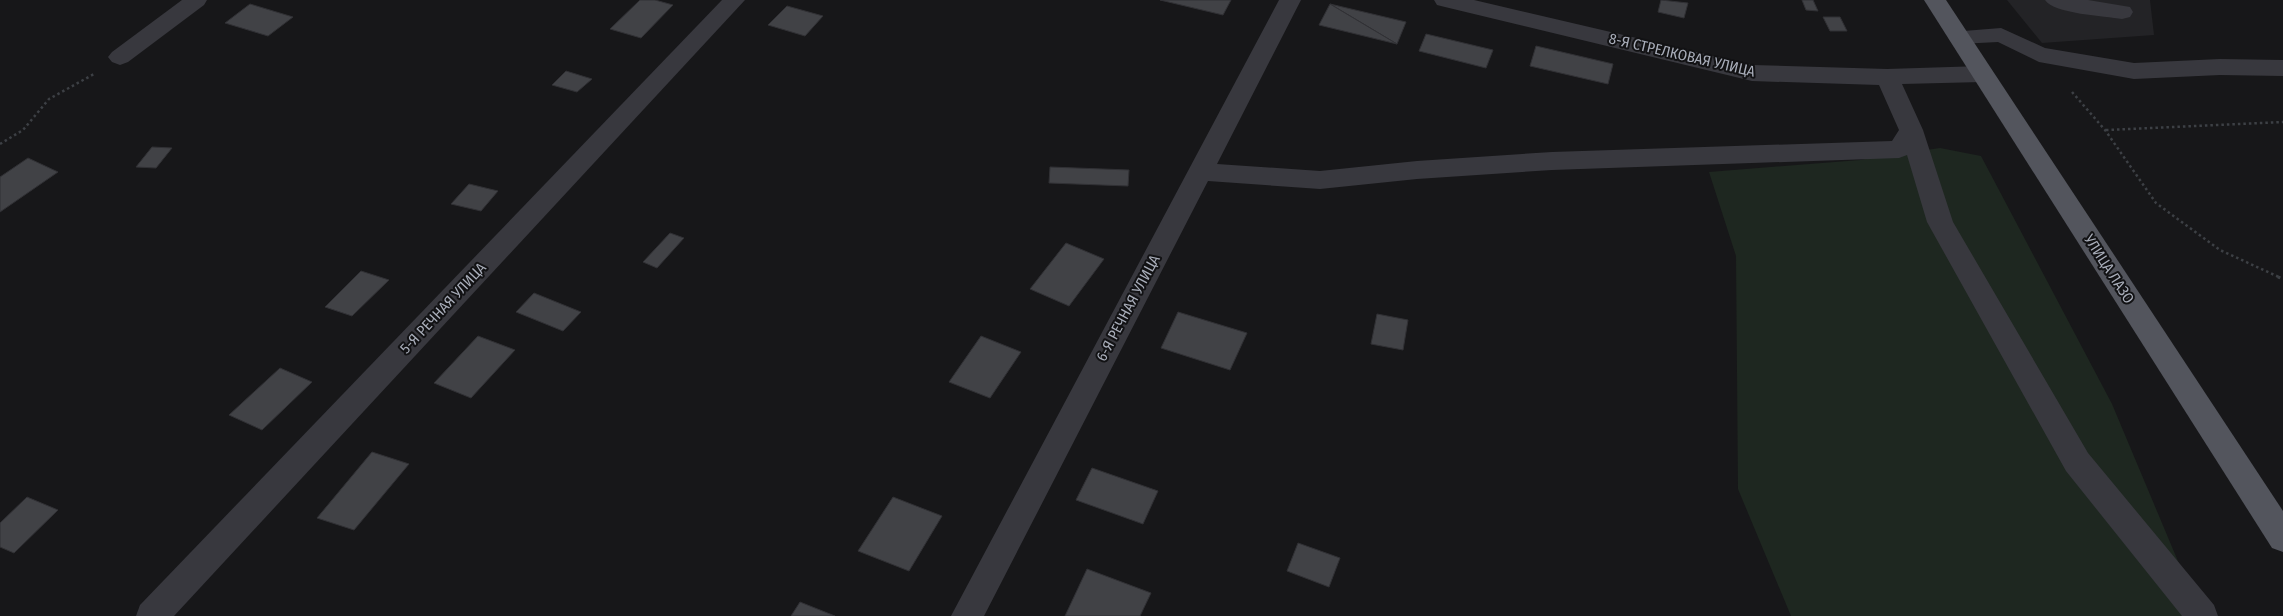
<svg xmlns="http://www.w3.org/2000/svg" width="2283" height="616" viewBox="0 0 2283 616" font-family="'Fira Sans Condensed',sans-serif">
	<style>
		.built { fill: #232326 }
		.green { fill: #1e2720 }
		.building { fill: #414246; stroke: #313135 }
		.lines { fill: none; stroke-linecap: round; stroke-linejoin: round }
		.path-far1 { stroke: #3d4045; stroke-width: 2.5; stroke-dasharray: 2.5 3; stroke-linecap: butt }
		.path { stroke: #3d4045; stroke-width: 3; stroke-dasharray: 2.5 4; stroke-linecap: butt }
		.minor { fill: #38383e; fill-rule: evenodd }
		.major { fill: #53555d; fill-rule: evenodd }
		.labels { text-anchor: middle; stroke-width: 4; stroke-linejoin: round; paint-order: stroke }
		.street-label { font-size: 15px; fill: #a8adb9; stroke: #121214 }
	</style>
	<rect width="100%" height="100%" fill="#171719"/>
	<polygon class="built" points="2007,0 2150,0 2154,35 2042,43"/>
	<polygon class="green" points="1940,148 1981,156 2112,404 2201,616 1791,616 1738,489 1736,256 1709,172 1860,160"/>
	<g class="building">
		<polygon points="640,0 655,0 673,5 641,38 610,29"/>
		<polygon points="1160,0 1231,0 1223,15"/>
		<polygon points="1661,0 1688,3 1684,18 1658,12"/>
		<polygon points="1802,0 1813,0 1818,11 1806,10"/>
		<polygon points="250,4 293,17 268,36 225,23"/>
		<polygon points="1330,4 1406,22 1397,44"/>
		<polygon points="1330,4 1397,44 1319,25"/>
		<polygon points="787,6 823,16 805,36 768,25"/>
		<polygon points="1823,17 1840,17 1847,31 1830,31"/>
		<polygon points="1426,34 1493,50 1486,68 1419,51"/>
		<polygon points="1536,46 1613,64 1608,84 1530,66"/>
		<polygon points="566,71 592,79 577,92 552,85"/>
		<polygon points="152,147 172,148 156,168 136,167"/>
		<polygon points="28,158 58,172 0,212 0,177"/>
		<polygon points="1050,167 1129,170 1128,186 1049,183"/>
		<polygon points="469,184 498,191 481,211 451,204"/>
		<polygon points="670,233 684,238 657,268 643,262"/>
		<polygon points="1066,243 1104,259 1069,306 1030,289"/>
		<polygon points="361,271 389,280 352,316 325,307"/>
		<polygon points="534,293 581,312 563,331 516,312"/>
		<polygon points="1178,312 1247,333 1230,370 1161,348"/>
		<polygon points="1377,314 1408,320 1403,350 1371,344"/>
		<polygon points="478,336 515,350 471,398 434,383"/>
		<polygon points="981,336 1021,352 990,398 949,382"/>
		<polygon points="280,368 312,382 262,430 229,415"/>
		<polygon points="372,452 409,464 354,530 317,518"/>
		<polygon points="1092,468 1158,491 1143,524 1076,500"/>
		<polygon points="27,497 58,510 14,553 0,547 0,523"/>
		<polygon points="893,497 942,516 909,571 858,551"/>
		<polygon points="1298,543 1340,558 1329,587 1287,571"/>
		<polygon points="1087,569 1151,593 1140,616 1065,616"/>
		<polygon points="800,602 835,616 791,616"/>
	</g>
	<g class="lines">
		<g class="path-far1">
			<polyline points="2072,92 2105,130 2156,203 2220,250 2281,278"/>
			<polyline points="2106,130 2283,122"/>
			<polyline points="0,144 23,130 49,99 94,74"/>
		</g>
		<polyline class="path" points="2278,277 2283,279"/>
		<g class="minor">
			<polygon points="182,0 207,0 204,5 128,62 120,65 112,62 108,57 112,52"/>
			<polygon points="722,0 745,0 174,616 136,616 140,605"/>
			<polygon points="1279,0 1301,0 1217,164 1320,171 1417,161 1552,152 1892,141 1899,130 1879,85 1752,81 1445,7 1437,5 1434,0 1474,0 1752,65 1887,69 1982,66 1990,69 1994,74 1990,79 1982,82 1902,84 1923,130 1953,222 2088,453 2214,605 2218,616 2182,616 2066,471 1927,222 1907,155 1899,158 1552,170 1417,179 1320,189 1208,181 984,616 951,616"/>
			<path d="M2045,0H2088L2130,7L2133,12L2130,17L2122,19C2105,16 2054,14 2045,0Z"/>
			<polygon points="2001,28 2045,48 2134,63 2220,59 2283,60 2283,76 2220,75 2134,79 2039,62 1998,42 1959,44 1951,42 1948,37 1951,32"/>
		</g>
		<polygon class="major" points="1924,0 1946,0 2283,511 2283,552 2272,548"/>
	</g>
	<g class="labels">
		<g class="street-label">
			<text transform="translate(1682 55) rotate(13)" y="5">8-Я СТРЕЛКОВАЯ УЛИЦА</text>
			<text transform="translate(2109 269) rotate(57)" y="5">УЛИЦА ЛАЗО</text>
			<text transform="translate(443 308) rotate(-47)" y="5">5-Я РЕЧНАЯ УЛИЦА</text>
			<text transform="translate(1128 308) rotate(-62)" y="5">6-Я РЕЧНАЯ УЛИЦА</text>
		</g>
	</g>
</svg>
